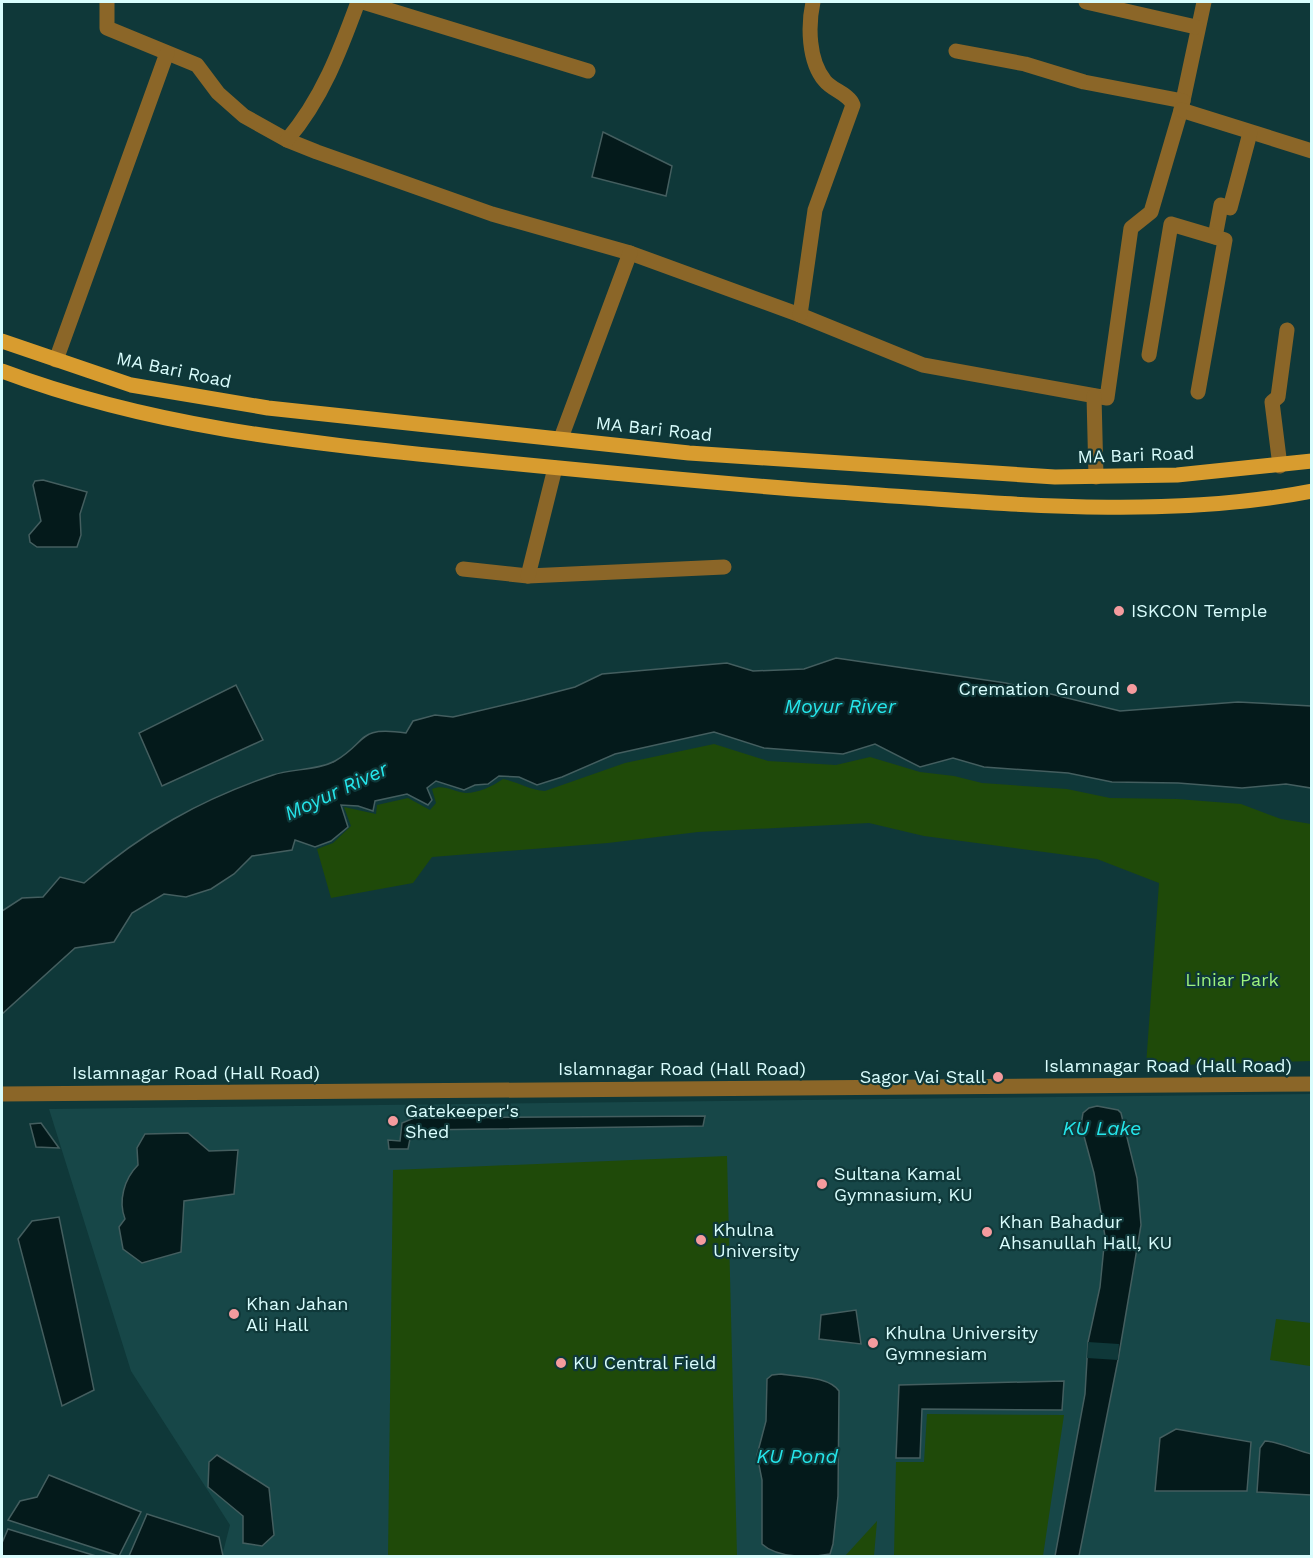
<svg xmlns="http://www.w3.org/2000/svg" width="1313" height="1558" viewBox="0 0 1313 1558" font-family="'Work Sans',sans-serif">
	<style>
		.built { fill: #174748 }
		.green { fill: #1f4a09 }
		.water { fill: #041a1b; stroke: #445e5f; stroke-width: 1.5 }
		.pier { fill: #0f3839 }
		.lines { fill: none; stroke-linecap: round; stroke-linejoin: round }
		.minor { stroke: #8b6628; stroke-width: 15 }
		.primary { stroke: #d89c2f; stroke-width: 15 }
		.poi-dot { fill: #f59b9e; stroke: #0f3839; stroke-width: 2 }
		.labels { text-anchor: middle; stroke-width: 4.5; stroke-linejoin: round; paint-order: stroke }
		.street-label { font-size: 18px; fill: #d9fdfd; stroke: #0f3839 }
		.poi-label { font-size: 18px; fill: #d9fdfd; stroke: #0f3839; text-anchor: start }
		.park-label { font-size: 18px; fill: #9df17c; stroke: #0f3839 }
		.water-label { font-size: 20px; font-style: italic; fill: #25e6eb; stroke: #0f3839 }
	</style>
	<rect width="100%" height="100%" fill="#0f3839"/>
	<polygon class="built" points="1311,1094 1311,1556 222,1556 230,1525 131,1371 49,1109"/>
	<g class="green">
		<path d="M714,744L768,761L836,765L870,757L920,772L954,776L982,783L1067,789L1110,798L1177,799L1241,804L1281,819L1311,824V1061L1146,1066L1159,883L1097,859L924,836L869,823L698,832L608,843L432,857L413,883L331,898L317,849L333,843L351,826L344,807L376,814L377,805L408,798L430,810L436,803L432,789C444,784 453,792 466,793C478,793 493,786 503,779C518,782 530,790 545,791L625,763Z"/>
		<polygon points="727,1156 737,1556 388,1556 393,1170"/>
		<polygon points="1276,1319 1311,1323 1310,1366 1270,1360"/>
		<polygon points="927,1414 1064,1415 1043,1556 894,1556 896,1462 924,1462"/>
		<polygon points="877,1521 874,1556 845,1556"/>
	</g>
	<g class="water">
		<polygon points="603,132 672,166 666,196 592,177"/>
		<polygon points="43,480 87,492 80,514 81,535 77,547 37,547 30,542 29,535 41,521 33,485 35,481"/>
		<path d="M836,658L1006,683L1120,711L1238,702L1311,706V788L1286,784L1242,788L1178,783L1112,782L1068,773L984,767L953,758L920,767L875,744L843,754L764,748L714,732L615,754L562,777L537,785L519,777L499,776L488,784L475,785L464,790L436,781L427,788L432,800L428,805L407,794L375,801L373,811L358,806L341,805L348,827L331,841L315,847L295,840L292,850L252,856L234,874L211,889L186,897L164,894L132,913L114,942L75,948L2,1014V911L22,898L43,897L60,877L84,883C143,832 200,800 273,775C290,769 320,770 335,761C369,741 356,726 406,733L413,721L435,715L453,717L525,700L575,687L602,674L727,663L753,671L804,669Z"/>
		<polygon points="236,685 263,740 162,786 139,733"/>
		<polygon points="1097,1106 1118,1110 1121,1113 1137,1178 1141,1225 1118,1360 1079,1556 1055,1556 1085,1394 1088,1342 1100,1287 1105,1236 1094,1173 1081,1125 1083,1113 1089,1108"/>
		<polygon points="705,1116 703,1126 418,1130 411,1134 408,1149 389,1149 388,1140 400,1141 402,1123 414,1118"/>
		<polygon points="41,1123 59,1148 36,1147 30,1124"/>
		<path d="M188,1133L209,1151L238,1150L234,1194L184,1201L181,1252L142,1263L123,1249L119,1227L125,1219C118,1201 124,1179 138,1165L137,1148L145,1134Z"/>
		<polygon points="59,1217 94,1390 62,1406 18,1239 32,1221"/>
		<polygon points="856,1310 861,1344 819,1339 821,1315"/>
		<path d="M781,1374C797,1377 829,1376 839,1391L838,1496L833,1544L830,1554C810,1558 777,1558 762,1544V1480L757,1455L766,1421L767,1379L772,1375Z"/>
		<polygon points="1064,1381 1062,1410 922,1409 920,1458 896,1458 899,1385"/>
		<polygon points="1176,1429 1251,1442 1247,1491 1155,1491 1160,1438"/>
		<path d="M1265,1441C1276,1441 1298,1451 1311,1454V1495L1257,1492L1260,1448Z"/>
		<polygon points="217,1455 269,1488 274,1535 262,1546 243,1543 243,1516 208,1487 209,1462"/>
		<polygon points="49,1475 141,1512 119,1556 8,1520 20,1501 37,1497"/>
		<polygon points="147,1514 219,1537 223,1556 129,1556"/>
		<polygon points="8,1529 96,1556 2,1556 2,1543"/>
	</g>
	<polygon class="pier" points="1088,1342 1119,1344 1118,1360 1087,1358"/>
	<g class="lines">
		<g class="minor">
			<polyline points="107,2 107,28 197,65 218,93 244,116 287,140 317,152 492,214 630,253 800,315 923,365 1107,398 1131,228 1151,212 1181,110 1204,2"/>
			<polyline points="363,2 588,71"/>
			<polyline points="1086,2 1196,27"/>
			<polyline points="956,51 1025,64 1084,82 1183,101"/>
			<polyline points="1181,110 1312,151"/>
			<path d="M287,140C322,99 340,51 358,2"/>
			<polyline points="1215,237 1221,205 1230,208 1250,133"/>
			<path d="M800,315L815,210L853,105C849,94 832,90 825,81C808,61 808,25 813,2"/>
			<polyline points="1149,355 1171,224 1225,240 1198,392"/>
			<polyline points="56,360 167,53"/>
			<polyline points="1094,396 1096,477"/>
			<polyline points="561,438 630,253"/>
			<polyline points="1280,466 1272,402 1278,397 1287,330"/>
			<polyline points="463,569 528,576 724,567"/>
			<polyline points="528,576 555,468"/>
			<polyline points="2,1094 1312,1084"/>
		</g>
		<g class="primary">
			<polyline points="2,341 131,385 268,408 689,453 1055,477 1177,475 1312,461"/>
			<path d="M2,371C151,427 300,442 457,458C578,470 699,482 821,491C981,501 1153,522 1312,491"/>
		</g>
	</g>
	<g class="poi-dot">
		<circle cx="1119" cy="611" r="6"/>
		<circle cx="1132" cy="689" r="6"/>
		<circle cx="998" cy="1077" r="6"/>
		<circle cx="393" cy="1121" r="6"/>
		<circle cx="822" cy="1184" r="6"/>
		<circle cx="987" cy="1232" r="6"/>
		<circle cx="701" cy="1240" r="6"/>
		<circle cx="234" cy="1314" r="6"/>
		<circle cx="873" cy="1343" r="6"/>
		<circle cx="561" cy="1363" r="6"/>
	</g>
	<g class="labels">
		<g class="street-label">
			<text transform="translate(174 370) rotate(12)" y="6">MA Bari Road</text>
			<text transform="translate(654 429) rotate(6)" y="6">MA Bari Road</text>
			<text transform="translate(1136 455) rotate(-2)" y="6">MA Bari Road</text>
			<text x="1168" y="1072">Islamnagar Road (Hall Road)</text>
			<text x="682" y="1075">Islamnagar Road (Hall Road)</text>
			<text x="196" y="1079">Islamnagar Road (Hall Road)</text>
		</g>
		<g class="poi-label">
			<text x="1131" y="617">ISKCON Temple</text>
			<text x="1120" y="695" text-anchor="end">Cremation Ground</text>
			<text x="986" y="1083" text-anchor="end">Sagor Vai Stall</text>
			<text x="405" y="1117">Gatekeeper's<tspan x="405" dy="21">Shed</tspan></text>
			<text x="834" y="1180">Sultana Kamal<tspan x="834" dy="21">Gymnasium, KU</tspan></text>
			<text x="999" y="1228">Khan Bahadur<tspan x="999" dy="21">Ahsanullah Hall, KU</tspan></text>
			<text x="713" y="1236">Khulna<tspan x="713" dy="21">University</tspan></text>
			<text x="246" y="1310">Khan Jahan<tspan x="246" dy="21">Ali Hall</tspan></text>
			<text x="885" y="1339">Khulna University<tspan x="885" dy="21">Gymnesiam</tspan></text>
			<text x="573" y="1369">KU Central Field</text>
		</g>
		<g class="park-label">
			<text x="1232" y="986">Liniar Park</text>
		</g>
		<g class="water-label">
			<text x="840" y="713">Moyur River</text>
			<text transform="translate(336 791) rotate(-25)" y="7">Moyur River</text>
			<text x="1102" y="1135">KU Lake</text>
			<text x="797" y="1463">KU Pond</text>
		</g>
	</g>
	<rect width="1313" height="1558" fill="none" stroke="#d9fdfd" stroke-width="6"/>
</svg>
